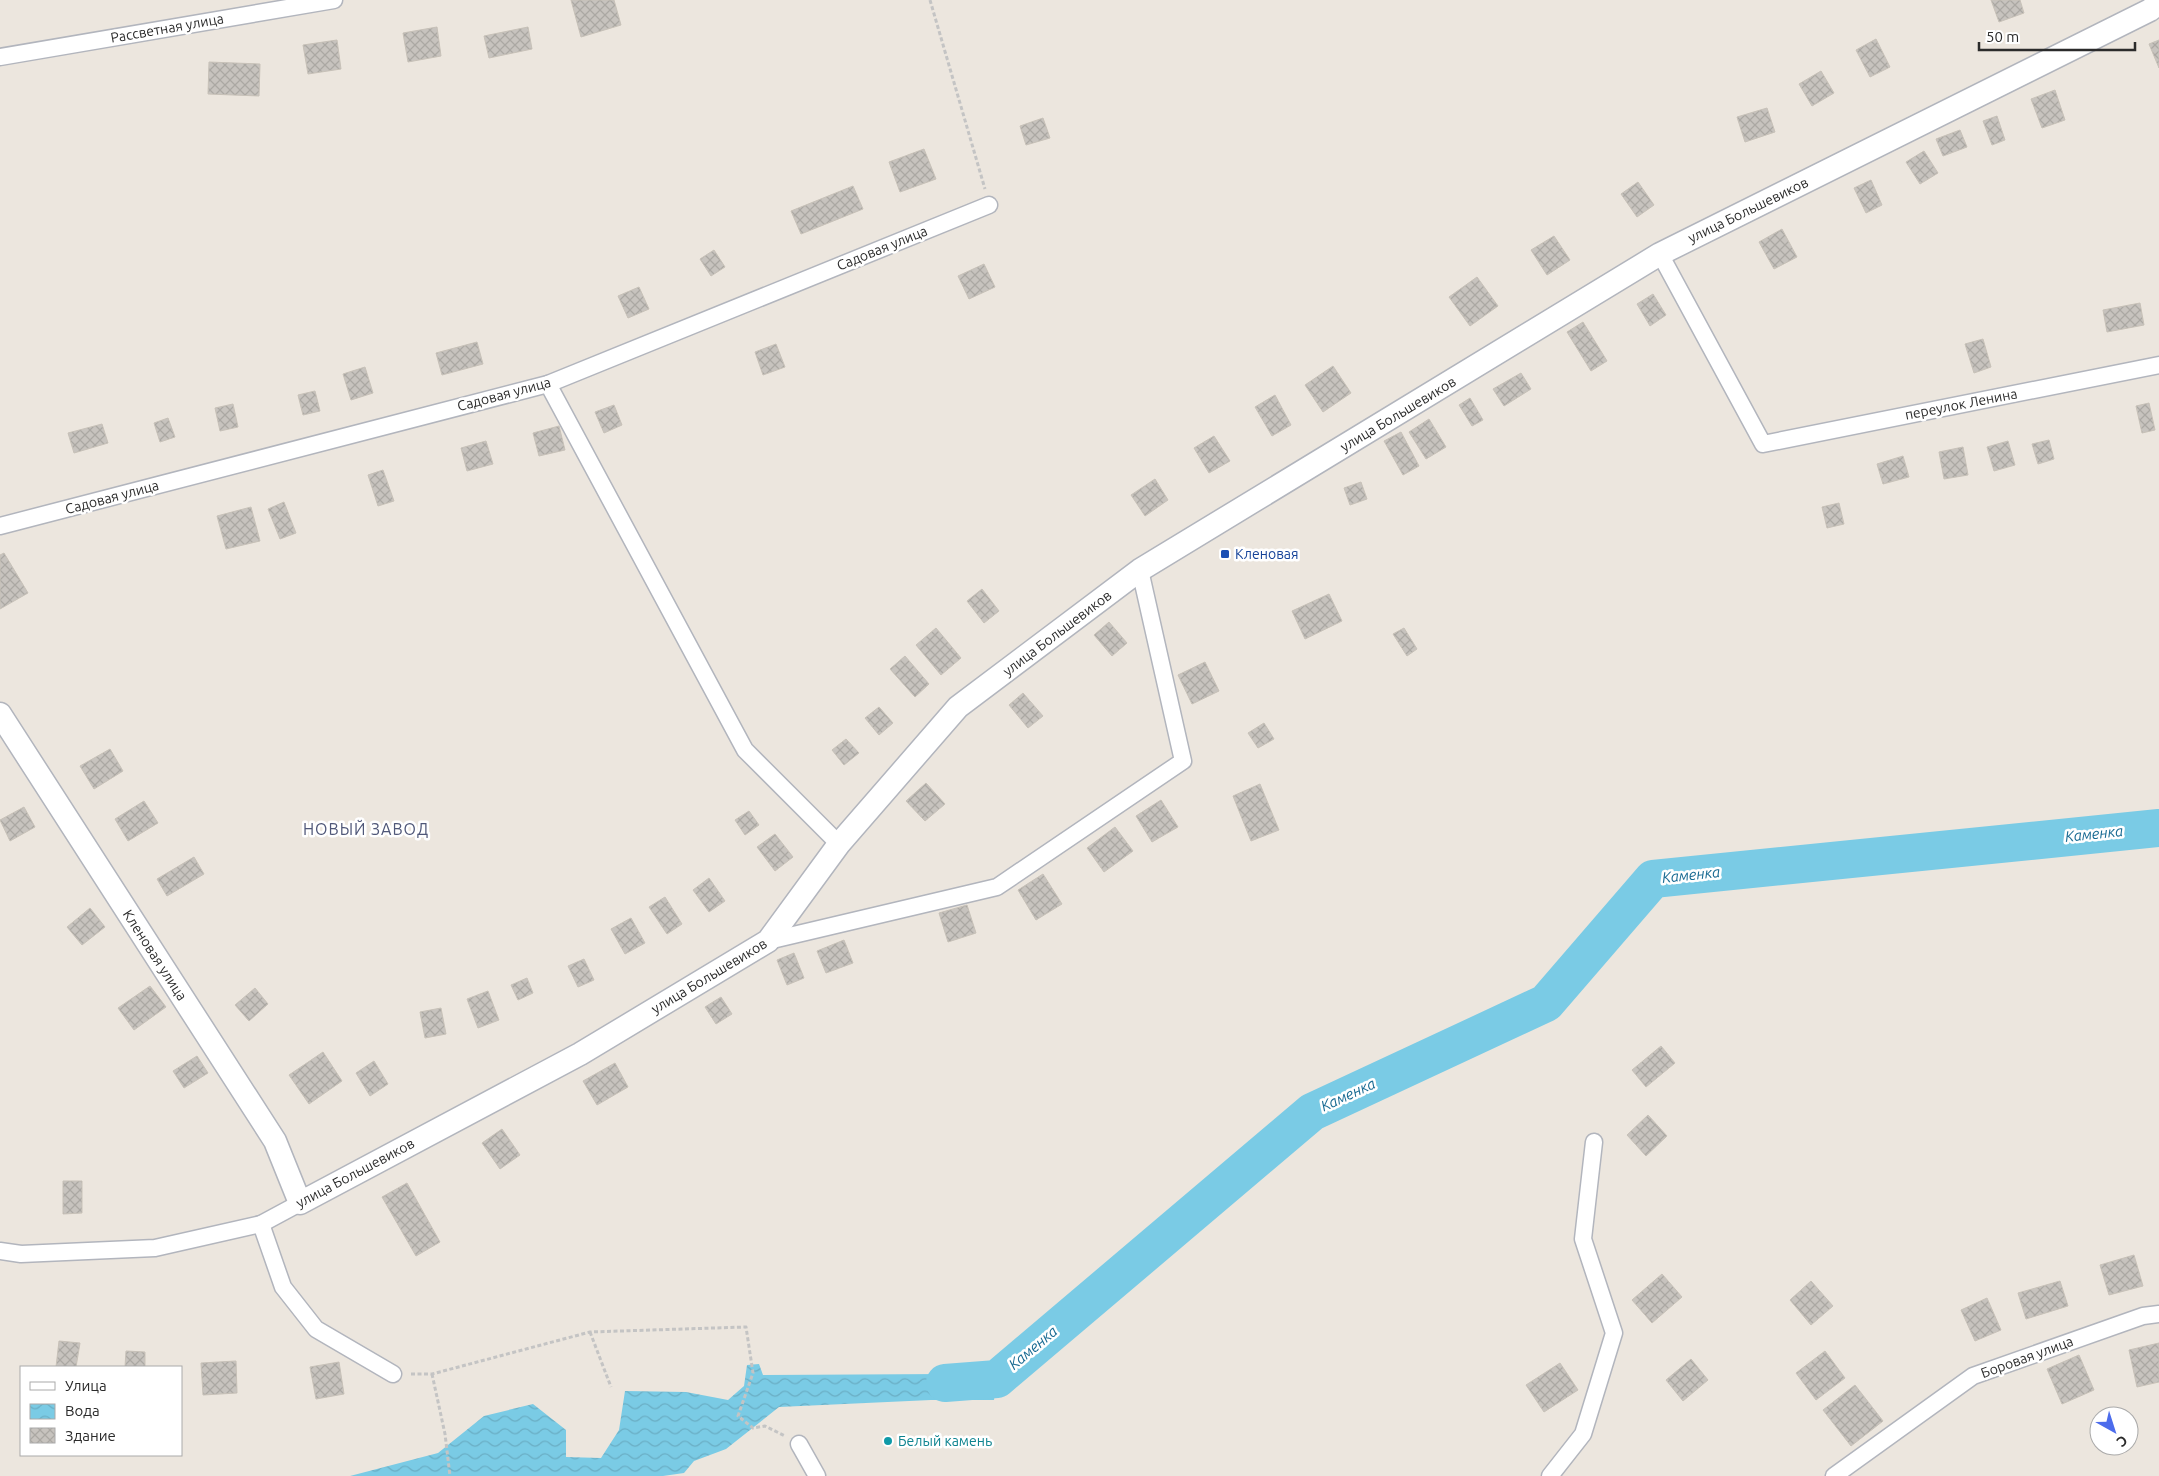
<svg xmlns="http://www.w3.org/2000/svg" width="2159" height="1476" viewBox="0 0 2159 1476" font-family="Ubuntu,sans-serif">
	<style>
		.water { fill: url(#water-waves) }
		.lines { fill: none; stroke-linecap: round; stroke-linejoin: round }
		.river { stroke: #7acbe5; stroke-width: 38 }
		.building { fill: url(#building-cross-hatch); stroke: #c7c1b8 }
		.street-casing { stroke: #b2b5bd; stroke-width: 19 }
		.secondary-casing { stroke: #b2b5bd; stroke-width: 25 }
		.path { stroke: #c4c4c4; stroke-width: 3; stroke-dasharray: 4 2.5; stroke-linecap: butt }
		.street { stroke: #fff; stroke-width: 16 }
		.secondary { stroke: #fff; stroke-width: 22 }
		.transit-dot { fill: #1a4fb4; stroke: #fff; stroke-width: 2 }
		.culture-dot { fill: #0f9aa8; stroke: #fff; stroke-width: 2 }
		.labels { text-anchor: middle; stroke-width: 5; stroke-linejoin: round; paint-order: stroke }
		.street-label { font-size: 14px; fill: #2b2b2b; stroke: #fff }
		.transit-label { font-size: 14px; fill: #164399; stroke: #fff; text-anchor: start }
		.culture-label { font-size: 14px; fill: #0d838f; stroke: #fff; text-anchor: start }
		.water-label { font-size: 15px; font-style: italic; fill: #186a92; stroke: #fff }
		.quarter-label { font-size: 16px; letter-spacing: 1px; fill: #4f5778; stroke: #fff }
	</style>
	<defs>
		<pattern id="water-waves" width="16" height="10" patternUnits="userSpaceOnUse" patternTransform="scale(1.25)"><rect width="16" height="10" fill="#7acbe5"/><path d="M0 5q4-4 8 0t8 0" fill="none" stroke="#6aaec5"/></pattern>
		<pattern id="building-cross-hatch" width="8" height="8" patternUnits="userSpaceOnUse" patternTransform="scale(1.25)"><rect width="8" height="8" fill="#c7c3be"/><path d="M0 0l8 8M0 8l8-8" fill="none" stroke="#aba8a3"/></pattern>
	</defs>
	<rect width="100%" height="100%" fill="#ece6de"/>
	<polygon class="water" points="984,1361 997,1379 994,1400 931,1400 779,1407 726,1449 694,1461 684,1473 663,1476 350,1476 438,1453 484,1416 533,1404 566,1430 566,1457 601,1458 619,1430 625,1391 686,1392 728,1400 744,1386 747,1365 759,1364 763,1375 947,1374"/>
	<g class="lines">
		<polyline class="river" points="945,1383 997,1379 1312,1112 1546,1003 1653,879 2159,828"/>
	</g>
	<g class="building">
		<polygon points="571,0 614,0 621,25 581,37"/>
		<polygon points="1991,0 2020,0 2024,13 1999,22"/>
		<polygon points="437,27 441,56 408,62 403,33"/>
		<polygon points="528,27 532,49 489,58 484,36"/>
		<polygon points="1876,39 1890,67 1870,77 1856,50"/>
		<polygon points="337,40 341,69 308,74 303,45"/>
		<polygon points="2159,40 2159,68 2149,44"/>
		<polygon points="209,62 260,64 259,96 208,94"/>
		<polygon points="1821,71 1834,93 1812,106 1799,84"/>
		<polygon points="2055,90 2065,120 2042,128 2031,99"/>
		<polygon points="1767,108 1775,132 1745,142 1737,117"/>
		<polygon points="1997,116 2005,140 1992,145 1983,121"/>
		<polygon points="1043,118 1050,138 1026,145 1020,126"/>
		<polygon points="1960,130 1967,147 1943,156 1936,139"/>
		<polygon points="924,149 936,179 900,192 889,162"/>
		<polygon points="1924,151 1938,173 1920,184 1906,162"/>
		<polygon points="1871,180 1882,205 1866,213 1854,188"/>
		<polygon points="1638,182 1654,205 1637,217 1621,194"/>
		<polygon points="853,186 863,209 801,234 791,211"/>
		<polygon points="1782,229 1797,257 1774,269 1759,242"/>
		<polygon points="1554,236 1570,260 1547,275 1531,250"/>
		<polygon points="714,250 725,267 711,276 700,259"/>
		<polygon points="984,264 995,287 969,299 958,276"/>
		<polygon points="1477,277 1498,306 1470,326 1449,297"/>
		<polygon points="639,287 649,309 628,318 618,296"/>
		<polygon points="1653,294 1666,315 1650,326 1637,304"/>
		<polygon points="2140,303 2144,325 2107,332 2103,310"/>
		<polygon points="1583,322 1607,361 1591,371 1567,332"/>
		<polygon points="1983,339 1991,367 1974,373 1965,344"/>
		<polygon points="477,342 483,364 442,375 436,353"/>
		<polygon points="776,344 785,367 763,375 755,352"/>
		<polygon points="1333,366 1351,393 1323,412 1305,385"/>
		<polygon points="365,367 373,393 351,400 343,374"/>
		<polygon points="1521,373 1531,389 1504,406 1493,389"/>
		<polygon points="315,391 320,411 303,415 298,395"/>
		<polygon points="1275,395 1291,425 1272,436 1255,407"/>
		<polygon points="1470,398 1483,420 1472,426 1459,405"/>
		<polygon points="2149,403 2155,430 2142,433 2136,406"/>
		<polygon points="233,404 238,427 220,431 215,408"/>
		<polygon points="614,405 622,425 604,433 595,412"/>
		<polygon points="168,418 175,437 160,442 154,423"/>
		<polygon points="1429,419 1446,447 1426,459 1409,432"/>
		<polygon points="102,424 108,443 74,453 68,433"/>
		<polygon points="559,426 565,450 539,456 533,433"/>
		<polygon points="1401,432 1419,466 1403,475 1384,441"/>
		<polygon points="1214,436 1230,461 1209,473 1194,448"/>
		<polygon points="2049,440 2054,459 2038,464 2032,444"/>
		<polygon points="486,441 493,464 467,471 461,448"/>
		<polygon points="2008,441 2015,465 1994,471 1987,447"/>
		<polygon points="1963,447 1968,475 1944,479 1939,452"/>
		<polygon points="1903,456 1909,477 1883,484 1877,464"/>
		<polygon points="383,470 394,501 378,506 368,475"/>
		<polygon points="1155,479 1168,500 1145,516 1131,495"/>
		<polygon points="1361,482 1367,499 1350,505 1344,488"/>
		<polygon points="284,502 296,533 280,539 268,509"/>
		<polygon points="1839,503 1844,524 1827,528 1822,507"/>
		<polygon points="251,507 260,541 226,549 217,516"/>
		<polygon points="4,553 28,593 0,609 0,555"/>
		<polygon points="982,589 999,611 984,623 967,601"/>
		<polygon points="1329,594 1342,621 1305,639 1292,611"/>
		<polygon points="1109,622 1127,643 1112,656 1094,635"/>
		<polygon points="936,628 961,658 941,675 916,645"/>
		<polygon points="1404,628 1417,649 1407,656 1393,634"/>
		<polygon points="905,656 929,684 915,697 890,669"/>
		<polygon points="1205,662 1219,691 1192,704 1178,675"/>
		<polygon points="1023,693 1043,716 1028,728 1009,705"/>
		<polygon points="879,707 893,723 879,735 865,718"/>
		<polygon points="1264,723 1274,739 1258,748 1248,733"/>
		<polygon points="846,739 859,753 844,765 832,750"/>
		<polygon points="110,749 123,771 94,789 80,766"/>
		<polygon points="926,783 945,804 925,821 906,801"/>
		<polygon points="1260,784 1279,830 1251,841 1233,796"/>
		<polygon points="1161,800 1178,827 1152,842 1136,816"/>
		<polygon points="144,801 158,823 128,841 115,819"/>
		<polygon points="24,807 35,827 10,841 0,820"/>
		<polygon points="749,811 759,825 745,835 735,820"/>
		<polygon points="1115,827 1133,851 1104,872 1087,848"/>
		<polygon points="775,834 793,857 775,871 757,847"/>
		<polygon points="194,857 204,874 167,896 157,879"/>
		<polygon points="1043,874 1062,904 1036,920 1018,890"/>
		<polygon points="709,878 725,901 709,912 693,890"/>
		<polygon points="665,897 682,924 667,934 649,907"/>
		<polygon points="967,905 976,933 948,942 939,913"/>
		<polygon points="90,908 105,927 82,945 67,927"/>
		<polygon points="631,918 645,943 625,954 611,929"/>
		<polygon points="844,940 853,963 826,973 817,951"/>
		<polygon points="794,953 804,978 787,985 777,960"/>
		<polygon points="584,959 594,980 578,987 568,966"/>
		<polygon points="527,978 533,993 518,1000 511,985"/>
		<polygon points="150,986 166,1007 134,1030 118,1008"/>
		<polygon points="255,988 268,1004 249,1021 235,1005"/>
		<polygon points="488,991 499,1020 478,1028 467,999"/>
		<polygon points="721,997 732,1014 716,1024 705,1007"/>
		<polygon points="441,1008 446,1034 425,1038 420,1012"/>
		<polygon points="1661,1046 1675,1063 1646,1087 1632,1070"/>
		<polygon points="323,1052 342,1081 309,1104 289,1075"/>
		<polygon points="197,1056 208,1073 184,1088 173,1071"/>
		<polygon points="374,1061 388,1084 370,1096 356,1073"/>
		<polygon points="615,1063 628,1087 597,1105 583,1081"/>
		<polygon points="1648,1115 1667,1136 1646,1156 1627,1135"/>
		<polygon points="502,1129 520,1155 500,1169 482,1143"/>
		<polygon points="63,1181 82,1181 82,1213 63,1214"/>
		<polygon points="407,1183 440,1242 416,1256 382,1197"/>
		<polygon points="2134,1255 2143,1286 2109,1295 2100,1265"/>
		<polygon points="1662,1274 1682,1297 1652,1323 1632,1300"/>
		<polygon points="1811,1281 1833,1306 1811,1325 1790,1300"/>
		<polygon points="2060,1281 2068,1306 2026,1319 2018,1293"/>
		<polygon points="1987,1298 2001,1330 1975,1341 1961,1310"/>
		<polygon points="59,1341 80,1343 76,1367 56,1367"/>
		<polygon points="2159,1343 2159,1382 2137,1387 2129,1350"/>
		<polygon points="126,1351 145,1352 145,1367 125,1367"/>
		<polygon points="1825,1351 1845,1378 1816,1400 1796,1373"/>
		<polygon points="2079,1355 2094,1390 2062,1404 2047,1369"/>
		<polygon points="1691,1359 1708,1380 1683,1401 1666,1380"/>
		<polygon points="236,1361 237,1393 203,1395 201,1363"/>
		<polygon points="339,1362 344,1394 316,1399 310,1367"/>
		<polygon points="1560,1363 1578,1390 1544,1412 1526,1385"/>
		<polygon points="1855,1385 1883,1421 1851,1446 1823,1410"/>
	</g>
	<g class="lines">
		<defs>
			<g id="street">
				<polyline points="0,57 334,0"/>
				<polyline points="1660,254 1763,444 2159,365"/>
				<polyline points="548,384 745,750 839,844"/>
				<polyline points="0,526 548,384 989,205"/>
				<polyline points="768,941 997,887 1183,761 1140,570"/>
				<polyline points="261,1224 283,1287 316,1329 393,1374"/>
				<polyline points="0,1251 21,1254 155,1248 261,1224 300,1203"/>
				<polyline points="799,1444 817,1476"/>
				<polyline points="1550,1476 1583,1434 1614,1333 1583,1239 1594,1142"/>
				<polyline points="1834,1476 1973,1376 2143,1316 2159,1314"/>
			</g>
			<polyline id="secondary" points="0,714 275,1141 300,1203 580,1054 768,941 839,844 958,707 1140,570 1660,254 2150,10 2159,3"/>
		</defs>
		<use href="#street" class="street-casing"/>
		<use href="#secondary" class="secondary-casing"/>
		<g class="path">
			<polyline points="930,0 985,189"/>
			<polyline points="590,1332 611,1387"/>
			<polyline points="411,1374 432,1374 590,1332 746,1327 753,1373 738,1416 753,1428 765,1426 785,1436"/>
			<polyline points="432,1374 445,1434 450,1476"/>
		</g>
		<use href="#street" class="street"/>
		<use href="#secondary" class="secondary"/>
	</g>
	<rect class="transit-dot" x="1220" y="549" width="10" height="10" rx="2.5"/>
	<circle class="culture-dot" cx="888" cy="1441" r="5"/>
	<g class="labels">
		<g class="street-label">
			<text transform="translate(167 28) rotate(-10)" y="5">Рассветная улица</text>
			<text transform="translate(1748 210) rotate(-26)" y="5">улица Большевиков</text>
			<text transform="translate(882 248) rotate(-22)" y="5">Садовая улица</text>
			<text transform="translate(504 394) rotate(-15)" y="5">Садовая улица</text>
			<text transform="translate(1961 404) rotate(-11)" y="5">переулок Ленина</text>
			<text transform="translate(1398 414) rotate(-31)" y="5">улица Большевиков</text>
			<text transform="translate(112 497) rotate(-15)" y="5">Садовая улица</text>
			<text transform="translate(1057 633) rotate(-37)" y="5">улица Большевиков</text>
			<text transform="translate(155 955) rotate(57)" y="5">Кленовая улица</text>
			<text transform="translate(709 976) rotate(-31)" y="5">улица Большевиков</text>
			<text transform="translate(355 1173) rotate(-28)" y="5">улица Большевиков</text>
			<text transform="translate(2027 1357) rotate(-20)" y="5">Боровая улица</text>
		</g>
		<g class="transit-label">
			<text x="1235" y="559">Кленовая</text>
		</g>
		<g class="culture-label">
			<text x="898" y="1446">Белый камень</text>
		</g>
		<g class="water-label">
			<text transform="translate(2094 834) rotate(-6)" y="5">Каменка</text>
			<text transform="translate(1691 875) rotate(-6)" y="5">Каменка</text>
			<text transform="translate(1348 1095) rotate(-25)" y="5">Каменка</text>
			<text transform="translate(1033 1348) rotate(-40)" y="5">Каменка</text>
		</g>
		<g class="quarter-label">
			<text x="366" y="835">НОВЫЙ ЗАВОД</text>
		</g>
	</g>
	<rect x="20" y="1366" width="162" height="90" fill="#ffffff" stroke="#aaaaaa"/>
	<rect x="30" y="1382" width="25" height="8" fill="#ffffff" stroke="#aaaaaa"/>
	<text x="65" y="1391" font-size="15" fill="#2b2b2b">Улица</text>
	<rect x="30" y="1404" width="25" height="15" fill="url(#water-waves)" stroke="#aaaaaa"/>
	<text x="65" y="1416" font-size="15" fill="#2b2b2b">Вода</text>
	<rect x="30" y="1428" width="25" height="15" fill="url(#building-cross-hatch)" stroke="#aaaaaa"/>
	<text x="65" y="1441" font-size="15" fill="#2b2b2b">Здание</text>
	<g transform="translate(2114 1431) rotate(141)"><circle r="24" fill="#ffffff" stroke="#aaaaaa"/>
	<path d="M0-4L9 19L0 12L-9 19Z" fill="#4c6cec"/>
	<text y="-8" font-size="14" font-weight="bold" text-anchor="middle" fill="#2b2b2b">С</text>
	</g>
	<path d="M1979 42v8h156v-8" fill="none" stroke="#2b2b2b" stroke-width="2.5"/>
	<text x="1986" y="42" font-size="15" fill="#2b2b2b" stroke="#ffffff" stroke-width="4" paint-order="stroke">50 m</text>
</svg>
